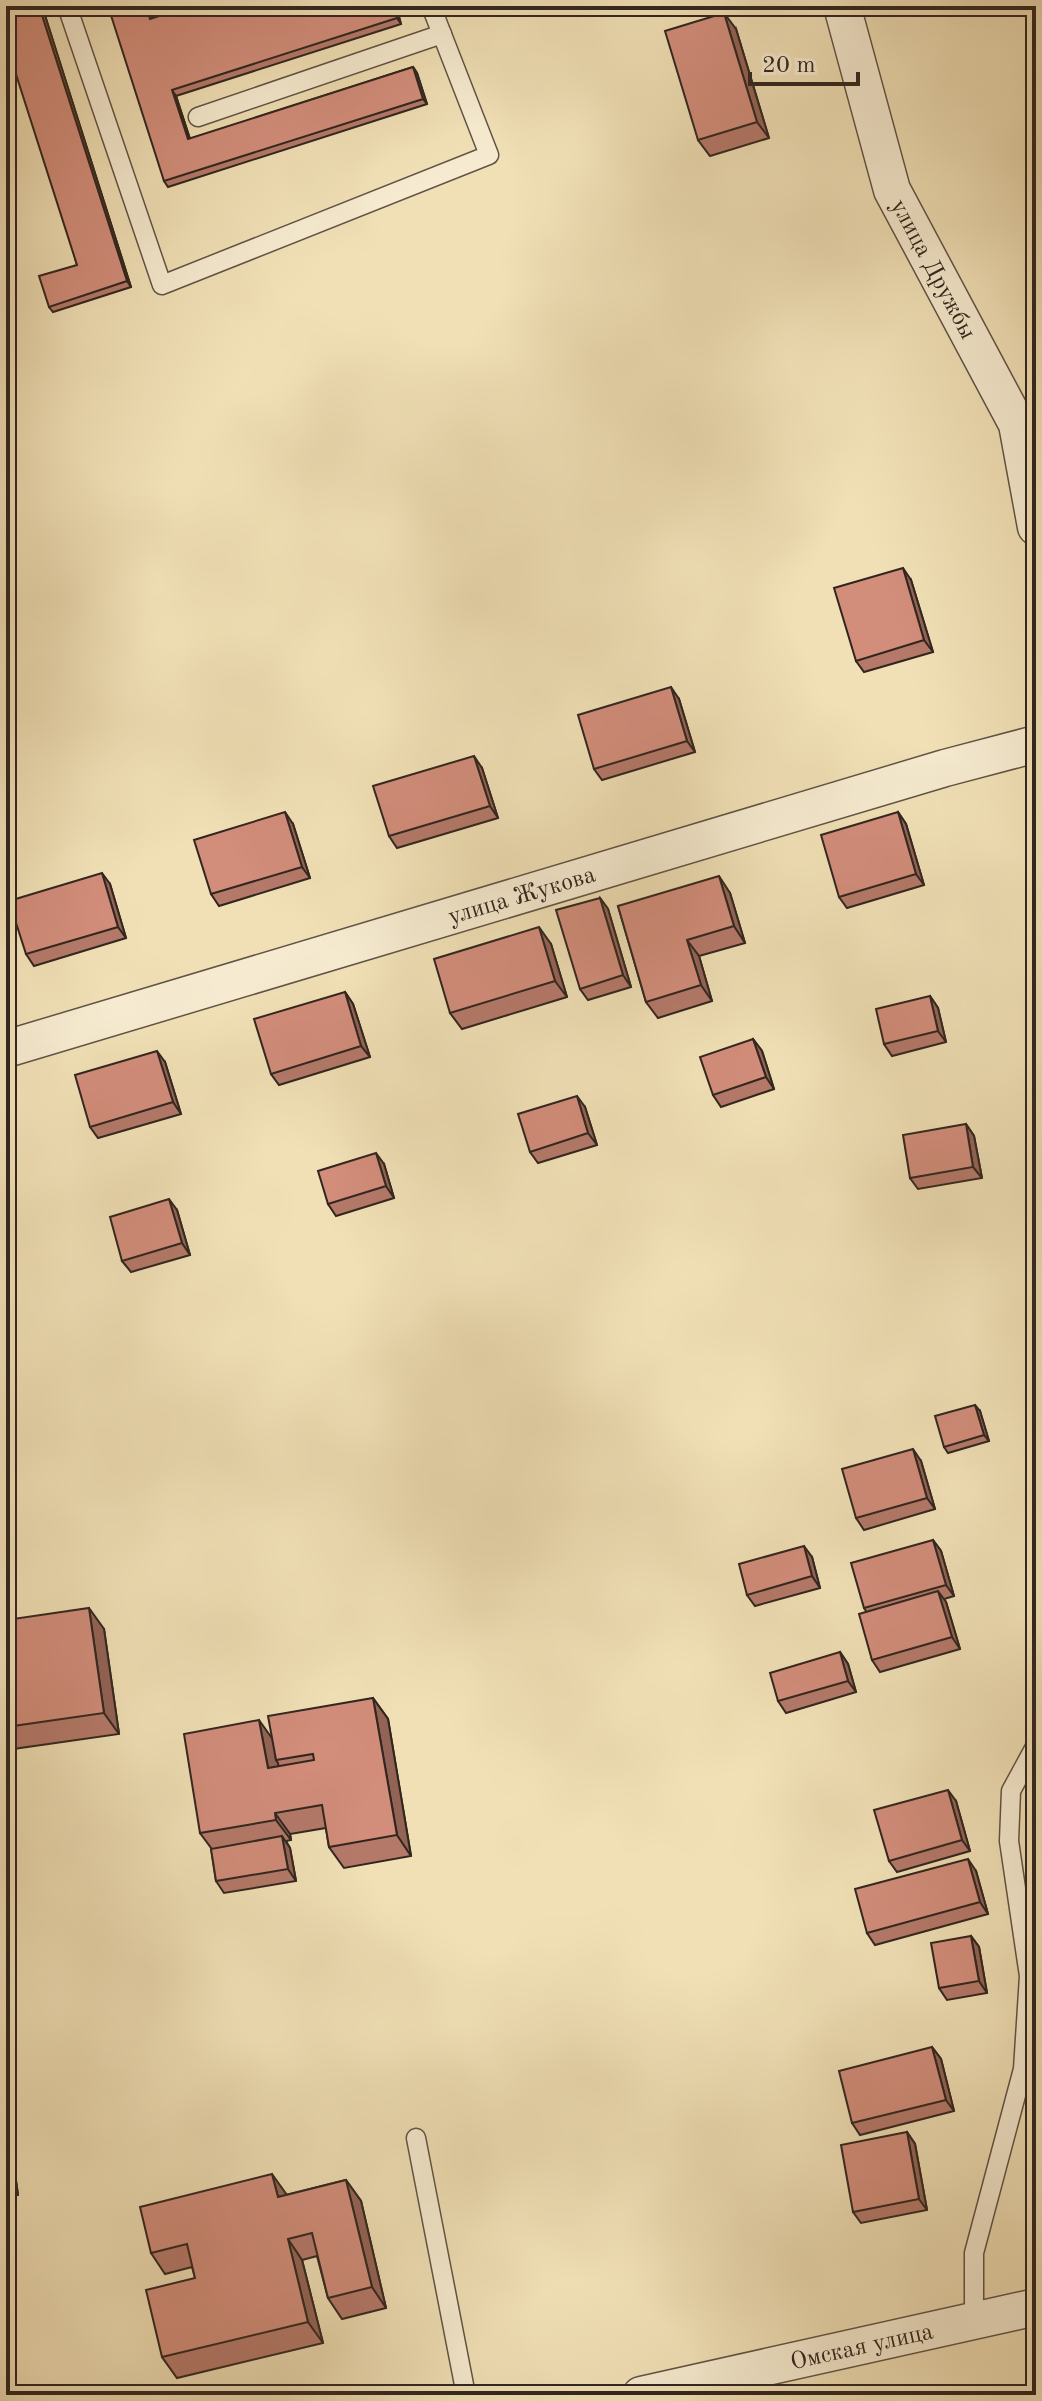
<svg xmlns="http://www.w3.org/2000/svg" width="1042" height="2401" viewBox="0 0 1042 2401" font-family="'Old Standard TT',serif">
	<style>
		.lines { fill: none; stroke-linecap: round; stroke-linejoin: round }
		.lane-casing { stroke: #615445; stroke-width: 21 }
		.street-casing { stroke: #615445; stroke-width: 39 }
		.lane { stroke: #f6ebd0; stroke-width: 18 }
		.street { stroke: #f6ebd0; stroke-width: 36 }
		.wall { fill: #b5796a; stroke: #31261f; stroke-width: 2 }
		.shaded-wall { fill: #936356; stroke: #31261f; stroke-width: 2 }
		.building { fill: #d28d7b; stroke: #31261f; stroke-width: 2 }
		.labels { text-anchor: middle; stroke-width: 6; stroke-linejoin: round; paint-order: stroke }
		.street-label { font-size: 24px; fill: #31261f; stroke: #f6ebd0 }
	</style>
	<rect width="100%" height="100%" fill="#f1e0b6"/>
	<filter id="stains"><feTurbulence type="fractalNoise" baseFrequency=".0025" numOctaves="4"/><feColorMatrix values="0 0 0 0 .2 0 0 0 0 .09 0 0 0 0 .02 0 0 0 .5 -.17"/></filter>
	<radialGradient id="worn" r=".72"><stop offset=".6" stop-color="#630" stop-opacity="0"/><stop offset="1" stop-color="#630" stop-opacity=".3"/></radialGradient>
	<g class="lines">
		<defs>
			<g id="lane">
				<polyline points="67,6 162,285 489,155 431,6"/>
				<polyline points="198,117 442,34"/>
				<polyline points="416,2138 466,2395"/>
				<polyline points="974,2320 974,2253 1023,2069 1029,1976 1009,1841 1011,1791 1036,1745"/>
			</g>
			<g id="street">
				<path id="s1" d="M842,6L892,190L1017,424L1036,527"/>
				<path id="s2" d="M6,1049L945,768L1036,744"/>
				<path id="s3" d="M641,2395L1036,2307"/>
			</g>
		</defs>
		<use href="#lane" class="lane-casing"/>
		<use href="#street" class="street-casing"/>
		<use href="#lane" class="lane"/>
		<use href="#street" class="street"/>
	</g>
	<g class="wall">
		<polygon points="6,6 42,6 131,287 53,312 49,307 77,265"/>
		<polygon points="148,6 152,18 190,6 396,6 401,24 176,96 190,139 413,67 417,73 427,104 168,187 164,181"/>
		<polygon points="736,29 769,138 710,156 698,140"/>
		<polygon points="911,580 933,652 864,672 856,661"/>
		<polygon points="679,699 695,752 602,780 594,769"/>
		<polygon points="482,768 498,818 397,848 389,836"/>
		<polygon points="898,812 906,824 924,885 847,908 839,897"/>
		<polygon points="293,824 310,878 219,906 211,894"/>
		<polygon points="110,884 126,938 34,966 26,954"/>
		<polygon points="730,893 745,943 699,956 712,1001 658,1018 646,1002 618,906"/>
		<polygon points="600,898 608,909 631,987 588,1000 580,989"/>
		<polygon points="551,944 567,997 462,1029 450,1013"/>
		<polygon points="345,992 353,1004 370,1057 279,1085 271,1074"/>
		<polygon points="930,996 938,1008 946,1042 892,1056 884,1044"/>
		<polygon points="753,1039 762,1051 774,1089 721,1107 713,1095"/>
		<polygon points="165,1062 181,1114 98,1138 90,1127"/>
		<polygon points="585,1107 597,1145 538,1163 530,1152"/>
		<polygon points="966,1124 974,1136 982,1178 918,1189 910,1178"/>
		<polygon points="384,1164 394,1198 336,1216 328,1204"/>
		<polygon points="177,1210 190,1255 131,1272 122,1261"/>
		<polygon points="980,1411 989,1441 948,1453 944,1447"/>
		<polygon points="921,1461 935,1509 864,1530 856,1518"/>
		<polygon points="933,1540 941,1551 954,1596 944,1599 946,1602 960,1649 880,1672 872,1660 866,1611 864,1608"/>
		<polygon points="812,1557 820,1588 755,1606 747,1595"/>
		<polygon points="6,1620 104,1629 119,1734 6,1750"/>
		<polygon points="840,1652 848,1664 856,1692 786,1713 778,1701"/>
		<polygon points="373,1698 388,1719 411,1856 344,1868 329,1847 326,1828 290,1834 291,1840 286,1841 290,1848 296,1881 224,1893 216,1881 211,1848 200,1833 272,1739"/>
		<polygon points="956,1801 970,1851 897,1872 889,1861"/>
		<polygon points="976,1871 988,1914 875,1945 867,1933"/>
		<polygon points="971,1936 979,1947 987,1993 947,2000 939,1988"/>
		<polygon points="932,2047 941,2059 954,2111 860,2135 852,2123"/>
		<polygon points="6,2109 18,2195 6,2197"/>
		<polygon points="907,2132 915,2144 927,2210 861,2223 853,2212"/>
		<polygon points="346,2180 361,2201 386,2308 342,2319 328,2298 317,2256 302,2260 323,2343 177,2378 162,2357 195,2278 192,2267 165,2274 151,2253 286,2195"/>
	</g>
	<g class="shaded-wall">
		<polygon points="39,6 42,6 131,287 127,281"/>
		<polygon points="393,6 396,6 401,24 397,18"/>
		<polygon points="724,13 736,29 769,138 757,122"/>
		<polygon points="413,67 417,73 427,104 423,99"/>
		<polygon points="172,90 176,96 192,145 188,139"/>
		<polygon points="903,568 911,580 933,652 924,640"/>
		<polygon points="671,687 679,699 695,752 687,741"/>
		<polygon points="474,756 482,768 498,818 490,806"/>
		<polygon points="285,812 293,824 310,878 302,867"/>
		<polygon points="898,812 906,824 924,885 916,874"/>
		<polygon points="102,873 110,884 126,938 118,927"/>
		<polygon points="719,876 730,893 745,943 734,926"/>
		<polygon points="600,898 608,909 631,987 623,975"/>
		<polygon points="539,927 551,944 567,997 555,981"/>
		<polygon points="687,940 699,956 712,1001 701,985"/>
		<polygon points="345,992 353,1004 370,1057 361,1046"/>
		<polygon points="930,996 938,1008 946,1042 938,1031"/>
		<polygon points="753,1039 762,1051 774,1089 766,1077"/>
		<polygon points="157,1051 165,1062 181,1114 173,1102"/>
		<polygon points="577,1096 585,1107 597,1145 588,1133"/>
		<polygon points="966,1124 974,1136 982,1178 973,1167"/>
		<polygon points="376,1153 384,1164 394,1198 386,1186"/>
		<polygon points="169,1199 177,1210 190,1255 182,1243"/>
		<polygon points="975,1405 980,1411 989,1441 984,1435"/>
		<polygon points="913,1449 921,1461 935,1509 927,1498"/>
		<polygon points="933,1540 941,1551 954,1596 946,1585"/>
		<polygon points="804,1546 812,1557 820,1588 812,1576"/>
		<polygon points="938,1591 946,1602 960,1649 952,1637"/>
		<polygon points="89,1608 104,1629 119,1734 104,1713"/>
		<polygon points="840,1652 848,1664 856,1692 848,1681"/>
		<polygon points="373,1698 388,1719 411,1856 397,1835"/>
		<polygon points="259,1720 274,1741 276,1760 278,1763 282,1789 268,1768"/>
		<polygon points="948,1790 956,1801 970,1851 962,1840"/>
		<polygon points="275,1813 290,1834 291,1840 276,1820"/>
		<polygon points="282,1836 290,1848 296,1881 288,1869"/>
		<polygon points="968,1859 976,1871 988,1914 980,1902"/>
		<polygon points="971,1936 979,1947 987,1993 979,1981"/>
		<polygon points="932,2047 941,2059 954,2111 946,2100"/>
		<polygon points="6,2108 18,2195 6,2178"/>
		<polygon points="907,2132 915,2144 927,2210 919,2199"/>
		<polygon points="272,2174 287,2195 278,2197"/>
		<polygon points="346,2180 361,2201 386,2308 372,2287"/>
		<polygon points="288,2239 302,2260 323,2343 308,2322"/>
	</g>
	<g class="building">
		<polygon points="6,6 39,6 127,281 49,307 39,276 77,265 6,43"/>
		<polygon points="108,6 146,6 150,19 190,6 393,6 397,18 172,90 188,139 413,67 423,99 164,181"/>
		<polygon points="724,13 757,122 698,140 665,31"/>
		<polygon points="903,568 924,640 856,661 834,588"/>
		<polygon points="671,687 687,741 594,769 578,715"/>
		<polygon points="474,756 490,806 389,836 373,786"/>
		<polygon points="285,812 302,867 211,894 194,840"/>
		<polygon points="898,812 916,874 839,897 821,835"/>
		<polygon points="102,873 118,927 26,954 9,901"/>
		<polygon points="719,876 734,926 687,940 701,985 646,1002 618,906"/>
		<polygon points="600,898 623,975 580,989 556,910"/>
		<polygon points="539,927 555,981 450,1013 434,959"/>
		<polygon points="345,992 361,1046 271,1074 254,1019"/>
		<polygon points="930,996 938,1031 884,1044 876,1009"/>
		<polygon points="753,1039 766,1077 713,1095 700,1057"/>
		<polygon points="157,1051 173,1102 90,1127 75,1075"/>
		<polygon points="577,1096 588,1133 530,1152 518,1114"/>
		<polygon points="966,1124 973,1167 910,1178 903,1135"/>
		<polygon points="376,1153 386,1186 328,1204 318,1171"/>
		<polygon points="169,1199 182,1243 122,1261 110,1217"/>
		<polygon points="975,1405 984,1435 944,1447 935,1416"/>
		<polygon points="913,1449 927,1498 856,1518 842,1469"/>
		<polygon points="933,1540 946,1585 864,1608 851,1563"/>
		<polygon points="804,1546 812,1576 747,1595 739,1564"/>
		<polygon points="938,1591 952,1637 872,1660 859,1614"/>
		<polygon points="89,1608 104,1713 6,1727 6,1620"/>
		<polygon points="840,1652 848,1681 778,1701 770,1673"/>
		<polygon points="373,1698 397,1835 329,1847 322,1805 275,1813 276,1820 200,1833 184,1734 259,1720 268,1768 314,1760 313,1754 276,1760 268,1716"/>
		<polygon points="948,1790 962,1840 889,1861 874,1810"/>
		<polygon points="282,1836 288,1869 216,1881 211,1849"/>
		<polygon points="968,1859 980,1902 867,1933 855,1889"/>
		<polygon points="971,1936 979,1981 939,1988 931,1943"/>
		<polygon points="932,2047 946,2100 852,2123 839,2071"/>
		<polygon points="907,2132 919,2199 853,2212 841,2145"/>
		<polygon points="272,2174 278,2197 346,2180 372,2287 328,2298 312,2233 288,2239 308,2322 162,2357 146,2290 195,2278 187,2244 151,2253 140,2207"/>
	</g>
	<g class="labels">
		<g class="street-label">
			<text dy="8" stroke="none"><textPath href="#s1" startOffset="280">улица Дружбы</textPath></text>
			<text dy="8" stroke="none"><textPath href="#s2" startOffset="538">улица Жукова</textPath></text>
			<text dy="8" stroke="none"><textPath href="#s3" startOffset="226">Омская улица</textPath></text>
		</g>
	</g>
	<rect width="1042" height="2401" fill="none" stroke="#f1e0b6" stroke-width="32"/>
	<rect x="8" y="8" width="1026" height="2385" fill="none" stroke="#31261f" stroke-width="4"/>
	<rect x="16" y="16" width="1010" height="2369" fill="none" stroke="#31261f" stroke-width="2"/>
	<path d="M750 72v12h108v-12" fill="none" stroke="#31261f" stroke-width="4"/>
	<text x="762" y="72" font-size="24" fill="#31261f" stroke="#f6ebd0" stroke-width="6" paint-order="stroke">20 m</text>
	<rect width="100%" height="100%" filter="url(#stains)"/>
	<rect width="100%" height="100%" fill="url(#worn)"/>
</svg>
